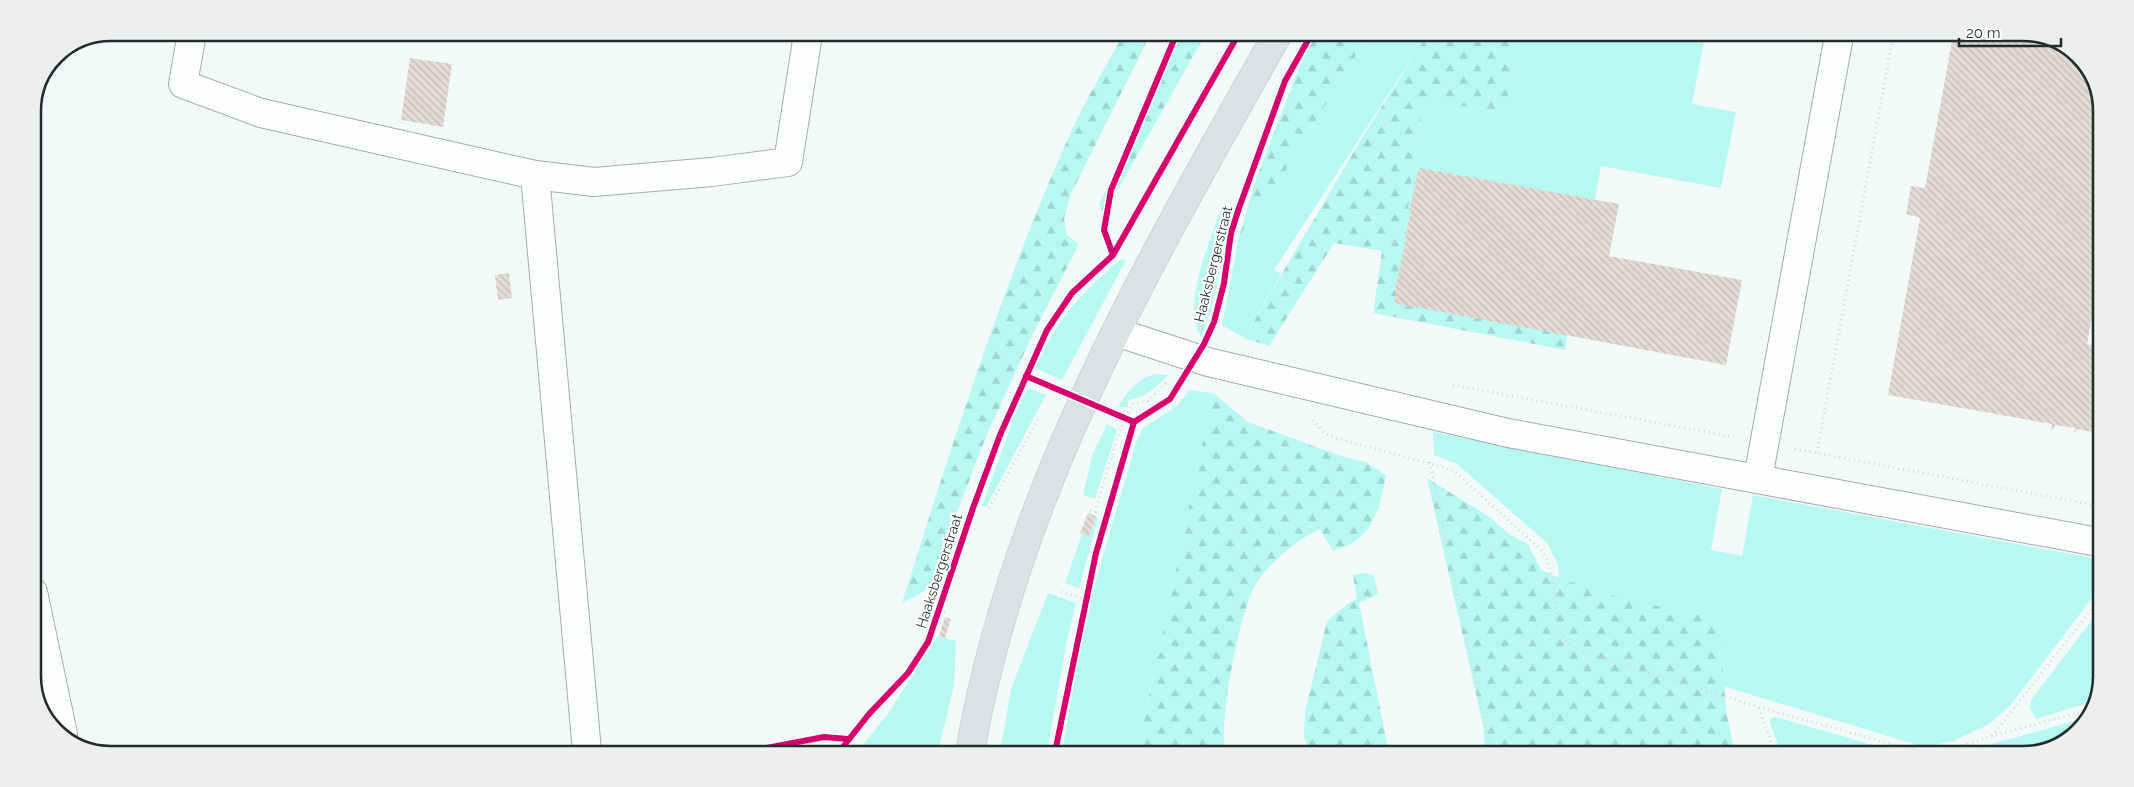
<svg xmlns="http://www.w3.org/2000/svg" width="2134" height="787" viewBox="0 0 2134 787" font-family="Raleway,sans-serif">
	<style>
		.grass { fill: #b8f8f3 }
		.forest { fill: url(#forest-firs) }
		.building { fill: url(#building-back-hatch) }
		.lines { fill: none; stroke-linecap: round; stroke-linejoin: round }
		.minor-casing { stroke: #a3acab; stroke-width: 30 }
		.major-casing { stroke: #cdd3d2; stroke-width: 30 }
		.path { stroke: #d4d7d7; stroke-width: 3; stroke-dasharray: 1 4; stroke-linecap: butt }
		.minor { stroke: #fdfefe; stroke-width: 28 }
		.major { stroke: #d9e3e3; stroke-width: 28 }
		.cycleway-casing { stroke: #fff; stroke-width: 9 }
		.cycleway { stroke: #d6006c; stroke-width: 6 }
		.labels { text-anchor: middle; stroke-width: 4.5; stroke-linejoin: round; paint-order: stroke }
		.street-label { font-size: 14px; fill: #1f2d2c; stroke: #fff }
		.rim { fill: none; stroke: #1f2d2c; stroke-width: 2.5 }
	</style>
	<defs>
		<pattern id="forest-firs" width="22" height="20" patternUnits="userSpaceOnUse" patternTransform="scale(1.25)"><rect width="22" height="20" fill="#b8f8f3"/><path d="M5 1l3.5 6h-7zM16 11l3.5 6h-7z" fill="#9ed5d0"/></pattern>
		<pattern id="building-back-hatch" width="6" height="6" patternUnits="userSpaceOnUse" patternTransform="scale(1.25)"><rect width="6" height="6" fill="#e4dbd5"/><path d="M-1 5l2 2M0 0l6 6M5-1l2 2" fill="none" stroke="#c3bcb7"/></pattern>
	</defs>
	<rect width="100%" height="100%" fill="#f2faf9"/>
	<g class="grass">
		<polygon points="1368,35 1427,35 1274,270 1281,274 1244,338 1222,325 1239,236 1278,183"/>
		<polygon points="1518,35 1705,36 1692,104 1736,112 1721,188 1601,166 1586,249 1405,231 1423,97 1505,114"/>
		<path d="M1222,206L1227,215L1217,284L1210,314L1201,336C1180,308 1212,236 1222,206Z"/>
		<path d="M1121,259L1126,260L1062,380L1035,368C1058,317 1079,296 1121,259Z"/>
		<path d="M1157,374L1168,375C1155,388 1147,397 1128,400V407H1118C1128,391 1138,377 1157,374Z"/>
		<polygon points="1028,388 1046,395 986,507 982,506 1015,414"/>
		<polygon points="1189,390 1213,393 1137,753 1062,752 1082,637 1099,569 1137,440 1143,428 1177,406"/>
		<polygon points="1107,424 1117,430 1095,499 1083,495 1092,456"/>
		<polygon points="1433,432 1722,489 1711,550 1742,556 1753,495 2098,559 2098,590 2011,705 1988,725 1953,741 1924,747 1620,655 1562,631 1558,564 1547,543 1457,464 1434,455"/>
		<polygon points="1096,516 1098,518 1079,588 1065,583 1082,534 1089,536"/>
		<polygon points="1048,593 1076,603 1067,640 1047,752 1000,752 1011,689"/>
		<polygon points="2098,612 2097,700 2036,719 2030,708 2031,700"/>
		<polygon points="938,636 956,641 954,685 938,752 857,752 887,715"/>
		<polygon points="1775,717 1905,754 1782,754 1770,724 1770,719"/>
		<polygon points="2085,718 2070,738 2023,754 1966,754 1995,743"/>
	</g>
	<g class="forest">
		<path d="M1123,35H1150L1071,194L1064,219L1067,235L1079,244L1031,338L986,437L954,520L938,579L923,592L902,603C950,451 998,298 1062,152C1079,111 1102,73 1123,35Z"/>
		<polygon points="1182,35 1205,35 1103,216 1099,204"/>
		<polygon points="1312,35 1368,35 1278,183 1239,236 1257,176"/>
		<polygon points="1427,35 1518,35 1505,114 1423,98 1405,231 1570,323 1565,350 1373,313 1382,251 1334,243 1269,346 1244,338 1362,138"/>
		<path d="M1213,393L1248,422L1341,456L1365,462L1386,475C1382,498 1377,523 1358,539C1352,544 1341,548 1333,551L1320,529C1296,541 1276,557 1259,579C1240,603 1219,722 1225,753H1137Z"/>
		<path d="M1427,478L1491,518L1509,534L1528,544L1541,570C1597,595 1659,607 1719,619L1726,710L1735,754L1485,753L1483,725Z"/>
		<polygon points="1365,573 1374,575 1378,594 1359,603 1389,753 1309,753 1304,737 1305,712 1327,621 1350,602 1357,599 1353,575"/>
	</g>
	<g class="building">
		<polygon points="718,34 759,34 758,40"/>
		<polygon points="1953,36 2047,37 2085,63 2101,106 2100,297 2096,296 2087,344 2100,347 2099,438 2097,438 2098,433 2077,429 2074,434 2075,428 2055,425 2053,430 2051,429 2052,424 1888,395 1920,218 1906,214 1911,186 1925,188"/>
		<polygon points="410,58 452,64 443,127 401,120"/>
		<polygon points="1419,168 1619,204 1609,256 1742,280 1726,365 1394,303 1396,294 1394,293 1399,273 1398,270 1400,270 1403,253 1401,253 1404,250 1406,233 1405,230 1407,230 1411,210 1409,210 1416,184 1414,184 1414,180 1416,181"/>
		<polygon points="509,273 512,298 498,300 495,275"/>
		<polygon points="1088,513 1096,516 1089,536 1080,533"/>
		<polygon points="945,617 951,619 945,638 939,636"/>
	</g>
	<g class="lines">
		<defs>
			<g id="minor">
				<polyline points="192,33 183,84 261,113 535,175 594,182 712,172 788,162 808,34"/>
				<polyline points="535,175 587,751"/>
				<polyline points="1116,332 1208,362 1508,433 2098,542"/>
				<polyline points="1758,478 1839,36"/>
				<polyline points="33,592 63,734"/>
			</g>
			<path id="major" d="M970,752C1015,490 1149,263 1277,35"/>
		</defs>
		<use href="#minor" class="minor-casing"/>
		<use href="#major" class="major-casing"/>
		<g class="path">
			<polyline points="1453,385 1734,437"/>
			<path d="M1313,420L1326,434L1335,438L1453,470L1541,550C1561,578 1549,616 1565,639C1568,643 1573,647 1577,650L1758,707L1928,754"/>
			<polyline points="1795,449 2099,506"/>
			<polyline points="1817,453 1893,36"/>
			<polyline points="1430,462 1491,753"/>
			<polyline points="989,508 1039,417"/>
			<polyline points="1090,511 1095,512 1119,432 1132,404 1148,401 1167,382"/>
			<polyline points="1061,592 1085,599"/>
			<polyline points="939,611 945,613"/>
			<polyline points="1759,708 1775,754"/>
			<polyline points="1992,736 2098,601"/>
			<polyline points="1939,754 1992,736 2092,709"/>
		</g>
		<use href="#minor" class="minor"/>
		<use href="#major" class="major"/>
		<defs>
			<g id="cycleway">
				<polyline points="1113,255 1104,230 1111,190 1176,35"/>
				<polyline points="1026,376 1134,422"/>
				<polyline points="745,752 824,737 848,739"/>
				<polyline points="839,752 869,714 908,673 928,642 973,508 1000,435 1047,330 1072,293 1113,255 1238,35"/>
				<polyline points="1055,752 1096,553 1134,422 1170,399 1204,344 1214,322 1224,283 1231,233 1239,208 1285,81 1311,35"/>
			</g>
		</defs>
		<use href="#cycleway" class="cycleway-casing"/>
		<use href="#cycleway" class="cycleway"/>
	</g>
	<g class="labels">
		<g class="street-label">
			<text transform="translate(1213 264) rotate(-76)" y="5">Haaksbergerstraat</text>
			<text transform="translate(939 571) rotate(-72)" y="5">Haaksbergerstraat</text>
		</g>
	</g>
	<path d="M0 0H2134V787H0ZM111 41H2023A70 70 0 0 1 2093 111V676A70 70 0 0 1 2023 746H111A70 70 0 0 1 41 676V111A70 70 0 0 1 111 41Z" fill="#edeeee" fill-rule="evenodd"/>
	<path class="rim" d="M111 41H2023A70 70 0 0 1 2093 111V676A70 70 0 0 1 2023 746H111A70 70 0 0 1 41 676V111A70 70 0 0 1 111 41Z"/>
	<path d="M1959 38v8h102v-8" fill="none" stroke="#1f2d2c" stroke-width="2.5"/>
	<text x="1966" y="38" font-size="15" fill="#1f2d2c" stroke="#ffffff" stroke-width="4" paint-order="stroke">20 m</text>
</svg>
